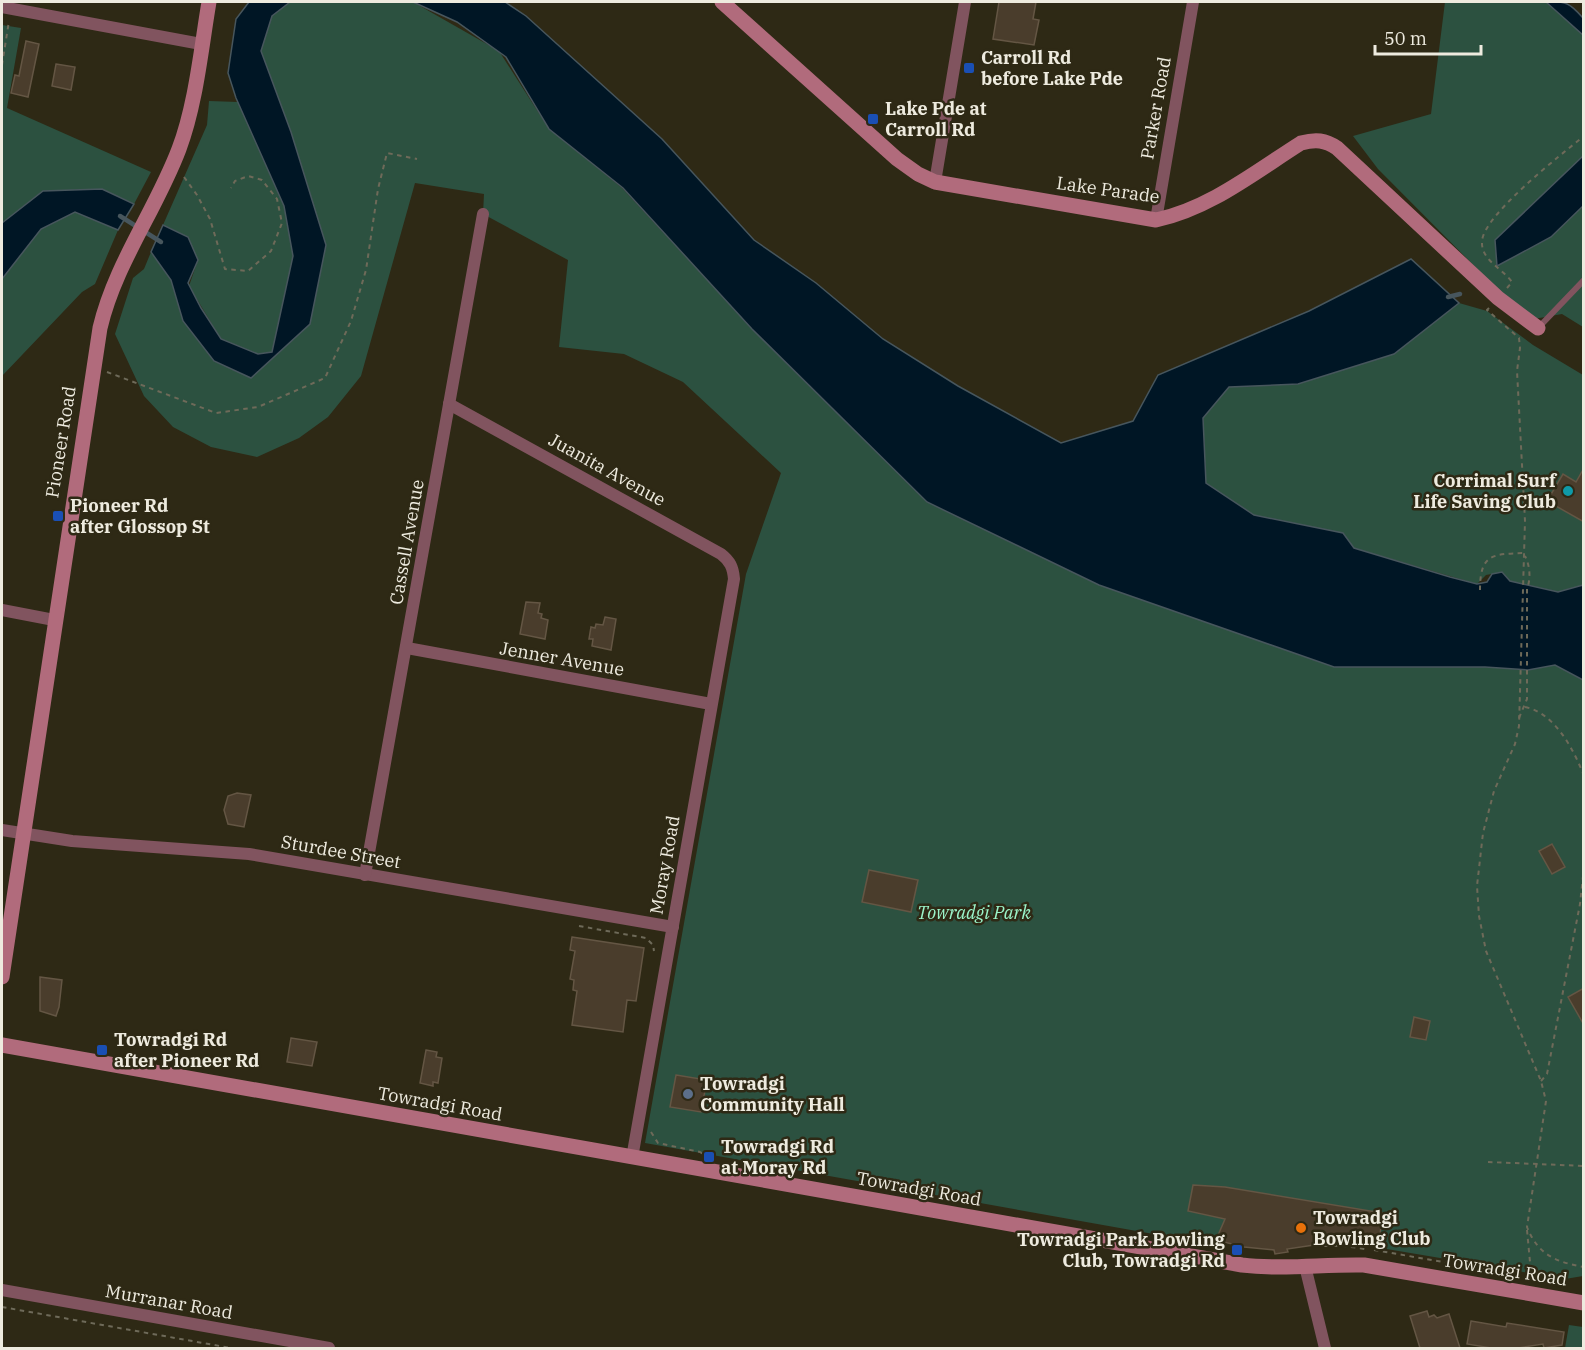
<svg xmlns="http://www.w3.org/2000/svg" width="1585" height="1350" viewBox="0 0 1585 1350" font-family="'IBM Plex Serif',serif">
	<style>
		.green { fill: #2c5140 }
		.water { fill: #001625; stroke: #47565d; stroke-width: 1.5 }
		.lines { fill: none; stroke-linecap: round; stroke-linejoin: round }
		.stream { stroke: #47565d; stroke-width: 4.5 }
		.building { fill: #4a3d2c; stroke: #645644; stroke-width: 1.5 }
		.path { stroke: #6e6a59; stroke-width: 2; stroke-dasharray: 4.5 4.5; stroke-linecap: butt }
		.service { stroke: #81545f; stroke-width: 6 }
		.minor { stroke: #81545f; stroke-width: 12 }
		.secondary { stroke: #b16b7c; stroke-width: 15 }
		.transit-dot { fill: #1a4fb4; stroke: #2e2915; stroke-width: 2 }
		.culture-dot { fill: #0f9aa8; stroke: #2e2915; stroke-width: 2 }
		.service-dot { fill: #5c6f8a; stroke: #2e2915; stroke-width: 2 }
		.food-dot { fill: #e8710a; stroke: #2e2915; stroke-width: 2 }
		.labels { text-anchor: middle; stroke-width: 5; stroke-linejoin: round; paint-order: stroke }
		.poi-label { font-size: 18px; font-weight: bold; fill: #eeebdf; stroke: #2e2915; text-anchor: start }
		.street-label { font-size: 18px; fill: #eeebdf; stroke: #2e2915 }
		.park-label { font-size: 18px; font-style: italic; fill: #9bf5ca; stroke: #2e2915 }
	</style>
	<rect width="100%" height="100%" fill="#2e2915"/>
	<g class="green">
		<polygon points="290,2 413,2 499,51 549,129 622,188 752,329 1555,665 1583,680 1583,1276 1565,1279 1345,1242 1187,1240 645,1143 746,574 781,473 683,382 624,354 559,347 568,260 483,214 484,194 415,183 361,376 328,417 299,438 257,457 211,447 173,427 144,396 115,334 133,278 144,269 151,252 171,280 183,321 214,361 276,352 308,187 261,51 272,16"/>
		<polygon points="1445,2 1547,2 1583,35 1583,156 1496,266 1551,237 1583,206 1583,327 1562,314 1528,320 1378,169 1353,136 1431,114"/>
		<polygon points="2,25 21,28 7,108 151,172 134,204 102,189 43,191 2,223"/>
		<polygon points="209,101 238,102 284,206 293,256 272,352 258,354 221,339 189,286 198,260 188,237 163,225 207,125"/>
		<polygon points="75,212 118,230 95,284 82,292 2,376 2,279 41,229"/>
		<polygon points="1459,303 1487,311 1533,345 1583,375 1583,585 1558,592 1510,581 1502,572 1486,575 1477,584 1354,548 1343,533 1254,515 1206,483 1203,418 1229,387 1298,384 1394,354"/>
		<polygon points="1569,1325 1583,1327 1583,1348 1565,1348"/>
	</g>
	<g class="water">
		<polygon points="249,2 290,2 272,16 261,51 291,132 326,245 310,324 251,378 214,361 183,321 171,280 151,252 163,225 188,237 198,260 188,283 201,308 221,339 258,354 272,352 293,256 284,206 236,98 228,73 236,19"/>
		<polygon points="413,2 505,2 526,16 662,139 754,240 816,283 883,339 958,386 1061,443 1133,421 1158,375 1309,311 1411,259 1459,303 1394,354 1298,384 1229,387 1203,418 1206,483 1254,515 1343,533 1354,548 1450,577 1477,584 1487,582 1492,574 1502,572 1510,581 1558,592 1583,585 1583,680 1555,665 1528,670 1485,667 1334,667 1099,585 927,502 752,329 623,188 549,129 506,57 457,22"/>
		<path d="M1546,2C1566,1 1570,3 1583,18V35Z"/>
		<polygon points="1583,156 1583,206 1551,237 1497,266 1495,240"/>
		<polygon points="102,189 134,204 118,230 75,212 41,229 2,279 2,223 43,191"/>
	</g>
	<g class="lines">
		<g class="stream">
			<polyline points="120,216 161,242"/>
			<polyline points="1448,297 1460,294"/>
		</g>
	</g>
	<g class="building">
		<polygon points="999,2 1036,2 1033,19 1039,20 1034,45 993,39"/>
		<polygon points="26,41 39,44 28,97 11,93 15,75 19,76"/>
		<polygon points="56,64 75,67 71,90 52,86"/>
		<polygon points="1584,468 1584,522 1547,501 1563,474 1576,482"/>
		<polygon points="526,602 540,603 538,613 542,614 541,618 548,620 545,639 520,634"/>
		<polygon points="605,617 616,619 611,650 592,646 593,639 589,639 591,627 595,628 596,624 603,625"/>
		<polygon points="237,793 251,795 244,827 228,824 224,810 228,796"/>
		<polygon points="1552,844 1565,867 1552,874 1539,851"/>
		<polygon points="869,870 918,880 911,912 862,902"/>
		<polygon points="572,937 644,948 636,1001 627,1000 623,1032 572,1025 577,991 573,990 574,980 570,979 575,951 570,950"/>
		<polygon points="40,977 62,980 59,1007 56,1016 40,1011"/>
		<polygon points="1584,988 1584,1025 1568,997"/>
		<polygon points="1414,1017 1430,1021 1426,1040 1410,1037"/>
		<polygon points="291,1038 317,1042 312,1066 287,1062"/>
		<polygon points="426,1050 437,1052 436,1057 442,1058 438,1083 433,1082 433,1086 420,1083"/>
		<polygon points="676,1075 707,1080 701,1112 670,1107"/>
		<polygon points="1193,1185 1225,1187 1383,1213 1378,1247 1322,1236 1314,1245 1287,1249 1288,1252 1275,1254 1274,1250 1244,1247 1216,1240 1225,1219 1188,1211"/>
		<polygon points="1427,1311 1429,1317 1434,1315 1437,1318 1449,1314 1460,1348 1420,1348 1410,1316"/>
		<polygon points="1471,1321 1506,1327 1507,1323 1564,1332 1562,1345 1544,1348 1543,1344 1518,1348 1491,1348 1467,1344"/>
	</g>
	<g class="lines">
		<g class="path">
			<polyline points="2,65 9,21"/>
			<polyline points="184,177 197,195 210,219 225,269 248,271 271,251 282,223 277,199 262,180 248,176 235,181 231,188"/>
			<path d="M1507,288L1512,282C1503,269 1481,260 1482,242C1482,216 1562,154 1584,136"/>
			<path d="M1489,308L1487,310L1519,338L1520,348L1517,371L1525,521L1519,726L1515,744L1494,791L1483,833L1477,886L1479,916L1486,951L1541,1081L1546,1101L1527,1227C1538,1255 1556,1262 1584,1267"/>
			<polyline points="107,372 216,413 258,407 325,378 351,321 366,270 378,189 387,153 417,159"/>
			<path d="M1480,590C1480,554 1492,554 1524,553"/>
			<path d="M1525,707C1555,713 1574,750 1584,776"/>
			<path d="M1519,718L1527,699V589C1531,578 1530,566 1525,556"/>
			<polyline points="579,926 646,938 653,945 654,951"/>
			<polyline points="1541,1081 1547,1074 1580,904 1584,867"/>
			<polyline points="651,1132 658,1143 700,1152 703,1154"/>
			<polyline points="1488,1162 1584,1166"/>
			<polyline points="1527,1230 1530,1262 1528,1277"/>
			<polyline points="1315,1246 1344,1246 1365,1249"/>
			<polyline points="1374,1250 1507,1273"/>
			<polyline points="2,1307 231,1348"/>
		</g>
		<polyline class="service" points="1539,327 1584,280"/>
		<g class="minor">
			<polyline points="2,7 201,44"/>
			<polyline points="935,182 965,2"/>
			<polyline points="1156,220 1193,2"/>
			<path d="M449,404L721,554C730,561 733,567 734,579L632,1158"/>
			<polyline points="2,610 54,620"/>
			<polyline points="407,648 711,704"/>
			<polyline points="2,830 72,841 249,854 673,927"/>
			<polyline points="365,875 483,214"/>
			<polyline points="1305,1266 1325,1348"/>
			<polyline points="2,1290 329,1348"/>
		</g>
		<g class="secondary">
			<path d="M722,2L897,159L918,174L935,182L1156,220C1209,209 1255,172 1301,143C1316,139 1325,140 1337,148L1498,298L1538,328"/>
			<path d="M2,977L100,328C115,264 156,210 179,149C196,104 201,49 209,2"/>
			<path d="M2,1045L1242,1265C1283,1270 1323,1264 1364,1265L1584,1303"/>
		</g>
	</g>
	<g class="transit-dot">
		<rect x="963" y="62" width="12" height="12" rx="3"/>
		<rect x="867" y="113" width="12" height="12" rx="3"/>
		<rect x="52" y="510" width="12" height="12" rx="3"/>
		<rect x="96" y="1044" width="12" height="12" rx="3"/>
		<rect x="703" y="1151" width="12" height="12" rx="3"/>
		<rect x="1231" y="1244" width="12" height="12" rx="3"/>
	</g>
	<circle class="culture-dot" cx="1568" cy="491" r="6"/>
	<circle class="service-dot" cx="688" cy="1094" r="6"/>
	<circle class="food-dot" cx="1301" cy="1228" r="6"/>
	<g class="labels">
		<g class="poi-label">
			<text x="981" y="64">Carroll Rd<tspan x="981" dy="21">before Lake Pde</tspan></text>
			<text x="885" y="115">Lake Pde at<tspan x="885" dy="21">Carroll Rd</tspan></text>
			<text x="1556" y="487" text-anchor="end">Corrimal Surf<tspan x="1556" dy="21">Life Saving Club</tspan></text>
			<text x="70" y="512">Pioneer Rd<tspan x="70" dy="21">after Glossop St</tspan></text>
			<text x="114" y="1046">Towradgi Rd<tspan x="114" dy="21">after Pioneer Rd</tspan></text>
			<text x="700" y="1090">Towradgi<tspan x="700" dy="21">Community Hall</tspan></text>
			<text x="721" y="1153">Towradgi Rd<tspan x="721" dy="21">at Moray Rd</tspan></text>
			<text x="1313" y="1224">Towradgi<tspan x="1313" dy="21">Bowling Club</tspan></text>
			<text x="1225" y="1246" text-anchor="end">Towradgi Park Bowling<tspan x="1225" dy="21">Club, Towradgi Rd</tspan></text>
		</g>
		<g class="street-label">
			<text transform="translate(1156 108) rotate(-80)" y="6">Parker Road</text>
			<text transform="translate(1108 190) rotate(8)" y="6">Lake Parade</text>
			<text transform="translate(61 442) rotate(-81)" y="6">Pioneer Road</text>
			<text transform="translate(607 470) rotate(29)" y="6">Juanita Avenue</text>
			<text transform="translate(407 542) rotate(-80)" y="6">Cassell Avenue</text>
			<text transform="translate(562 659) rotate(10)" y="6">Jenner Avenue</text>
			<text transform="translate(341 852) rotate(10)" y="6">Sturdee Street</text>
			<text transform="translate(665 865) rotate(-80)" y="6">Moray Road</text>
			<text transform="translate(440 1104) rotate(10)" y="6">Towradgi Road</text>
			<text transform="translate(919 1189) rotate(10)" y="6">Towradgi Road</text>
			<text transform="translate(1505 1270) rotate(9)" y="6">Towradgi Road</text>
			<text transform="translate(169 1302) rotate(10)" y="6">Murranar Road</text>
		</g>
		<g class="park-label">
			<text x="974" y="919">Towradgi Park</text>
		</g>
	</g>
	<rect width="1585" height="1350" fill="none" stroke="#eeebdf" stroke-width="6"/>
	<path d="M1375 45v9h106v-9" fill="none" stroke="#eeebdf" stroke-width="3"/>
	<text x="1384" y="45" font-size="18" fill="#eeebdf" stroke="#2e2915" stroke-width="4.5" paint-order="stroke">50 m</text>
</svg>
